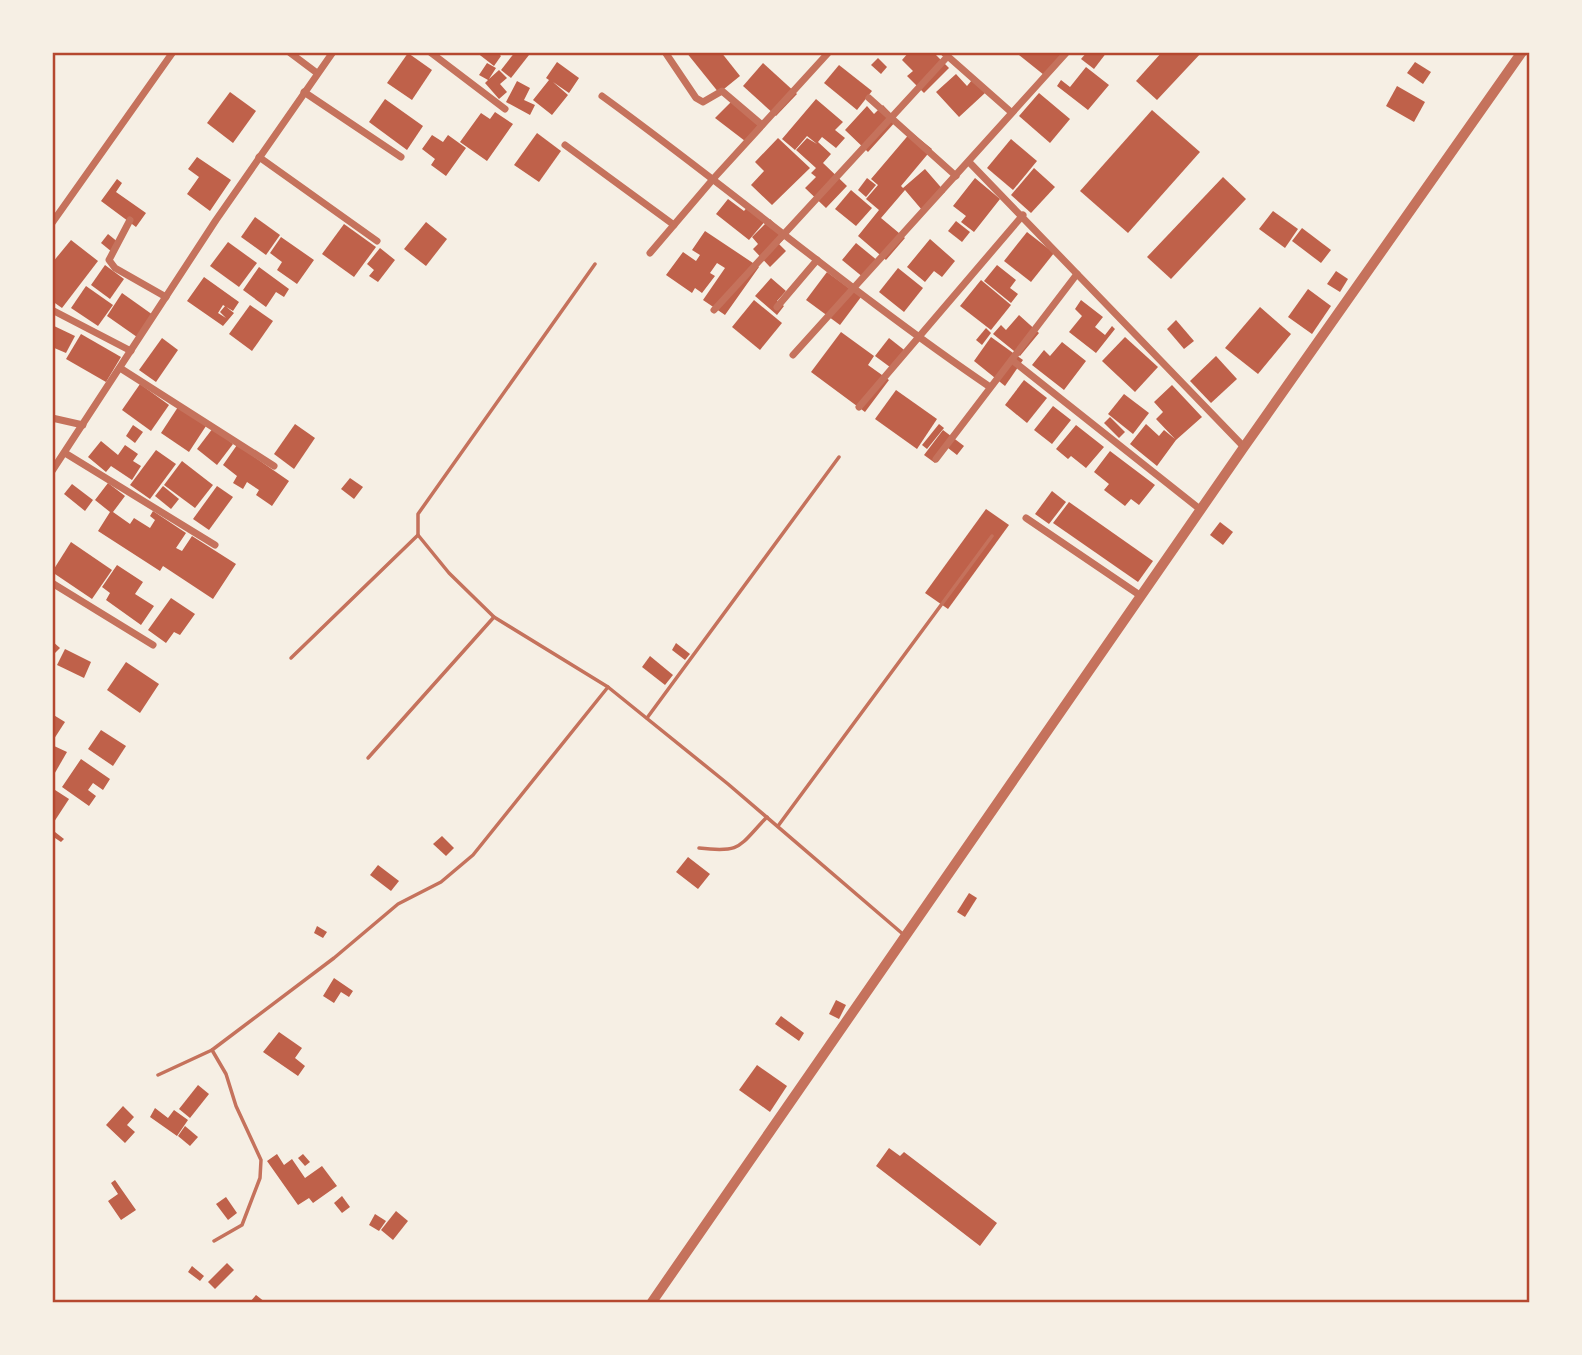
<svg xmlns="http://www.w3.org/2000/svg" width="1582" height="1355" viewBox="0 0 1582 1355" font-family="Roboto,sans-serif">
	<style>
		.building { fill: #bf614a }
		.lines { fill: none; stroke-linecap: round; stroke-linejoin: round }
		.service { stroke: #c5725c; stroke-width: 3.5 }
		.minor { stroke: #c5725c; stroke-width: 7 }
		.tertiary { stroke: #c5725c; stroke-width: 10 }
		.neatline { fill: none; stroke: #b5482f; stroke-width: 2.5 }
	</style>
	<rect width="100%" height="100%" fill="#f6efe4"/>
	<g class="building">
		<polygon points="476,52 497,52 501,56 494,66"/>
		<polygon points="515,52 529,55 511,78 501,70"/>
		<polygon points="686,52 721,52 740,76 719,93"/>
		<polygon points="909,52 933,52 949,68 924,93 907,76 913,71 902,60"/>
		<polygon points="1021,52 1063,52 1044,75 1019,55"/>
		<polygon points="1087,52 1107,52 1094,69 1081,59"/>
		<polygon points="1162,52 1202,52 1157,100 1136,81"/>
		<polygon points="408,53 432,70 412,100 387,83"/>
		<polygon points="878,58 887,67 881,74 871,65"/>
		<polygon points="557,62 579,78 569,93 553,82 568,95 552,115 533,100 549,80 546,78"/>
		<polygon points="1415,62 1431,72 1423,84 1407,73"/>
		<polygon points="487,63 496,68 489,79 499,70 507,78 500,84 507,92 499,99 485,83 488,80 479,75"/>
		<polygon points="763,63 797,94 776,116 743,86"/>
		<polygon points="839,65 872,91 857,110 824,83"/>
		<polygon points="1086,67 1109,85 1088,110 1057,86 1061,80 1070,87"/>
		<polygon points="956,74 967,86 972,80 985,93 959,117 936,92"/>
		<polygon points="517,81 530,88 524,100 535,105 530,115 506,102"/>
		<polygon points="1397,86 1425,102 1414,122 1386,106"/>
		<polygon points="230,92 256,111 233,143 207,123"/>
		<polygon points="1039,93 1070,119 1050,143 1019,116"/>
		<polygon points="385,99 423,126 407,150 369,122"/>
		<polygon points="816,99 843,122 835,130 845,138 836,148 822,137 818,142 831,154 823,163 847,186 826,208 805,188 816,177 811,173 816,168 796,150 807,138 817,144 807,136 795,150 782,139"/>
		<polygon points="732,101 760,123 745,141 715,118"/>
		<polygon points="883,105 897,120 868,152 845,130 867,106 874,114"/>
		<polygon points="1152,110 1200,152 1128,233 1080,191"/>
		<polygon points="495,112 513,124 487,161 460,142 481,113 490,119"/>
		<polygon points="911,132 932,149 901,186 903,188 925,169 945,192 922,210 905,190 881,218 905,238 886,260 858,236 879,210 866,199 878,185 871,179"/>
		<polygon points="537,133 561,151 539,182 514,165"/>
		<polygon points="432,135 443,142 448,135 466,148 446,176 431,165 435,159 422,149"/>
		<polygon points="778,138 810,168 772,205 751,185 764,171 755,162"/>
		<polygon points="1011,139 1037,161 1013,190 987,168"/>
		<polygon points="197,157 231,180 210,211 187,194 199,177 188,169"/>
		<polygon points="1034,168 1055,187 1031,213 1011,195"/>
		<polygon points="1223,177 1246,199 1171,279 1147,257"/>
		<polygon points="867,178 876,185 866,197 858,190"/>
		<polygon points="975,178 1000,199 974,232 961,222 966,216 953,206"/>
		<polygon points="117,179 122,183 116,192 146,213 136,227 101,201"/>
		<polygon points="851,190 872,208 856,226 835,209"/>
		<polygon points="728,199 744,211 749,205 767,219 749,240 716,214"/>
		<polygon points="1273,211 1298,229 1285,248 1259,229"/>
		<polygon points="255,217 280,235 266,255 241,237"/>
		<polygon points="770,219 787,236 779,244 786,251 770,267 753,249 758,244 752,237"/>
		<polygon points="956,221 970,232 962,242 948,231"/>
		<polygon points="426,222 447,239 426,266 404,249"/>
		<polygon points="344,224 376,247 354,277 322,254"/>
		<polygon points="1302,228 1331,250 1321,263 1292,241"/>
		<polygon points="705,231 759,267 725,315 703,300 725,268 717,263 710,273 715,276 702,293 695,288 692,293 666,275 683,252 696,261 700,255 692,250"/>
		<polygon points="1027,232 1054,253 1031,282 1004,261"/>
		<polygon points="108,234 119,243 112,252 101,243"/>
		<polygon points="281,237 314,260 297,284 277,270 282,262 270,253"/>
		<polygon points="930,239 955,261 942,277 934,271 925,282 907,267"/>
		<polygon points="71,240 98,261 62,308 52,301 52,263"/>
		<polygon points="228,242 257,263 239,287 210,266"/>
		<polygon points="856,243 878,261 864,278 842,260"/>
		<polygon points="380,248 395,260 378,282 369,276 374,270 367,264"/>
		<polygon points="105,265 124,279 110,299 91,285"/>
		<polygon points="997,265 1016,280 1010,288 1018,294 1011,303 984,281"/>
		<polygon points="259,267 289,289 284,297 276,292 266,307 243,290"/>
		<polygon points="898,268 923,288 904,312 879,292"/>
		<polygon points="1336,271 1348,279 1340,292 1327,284"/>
		<polygon points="827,272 861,297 840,325 806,300"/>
		<polygon points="204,277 239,302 233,311 223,305 218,313 226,318 220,312 225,306 234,313 223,326 187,301"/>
		<polygon points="771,278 786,291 777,301 784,306 777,315 755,296"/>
		<polygon points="981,280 1011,305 991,330 960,306"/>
		<polygon points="86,286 113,305 98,326 71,308"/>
		<polygon points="1308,289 1331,306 1312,334 1288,317"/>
		<polygon points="122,293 153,315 137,337 107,316"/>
		<polygon points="754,300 782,323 760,350 732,327"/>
		<polygon points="1081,300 1103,317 1095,327 1105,335 1112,326 1115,329 1096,353 1069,332 1082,316 1075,309"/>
		<polygon points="250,305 273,321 252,351 229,334"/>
		<polygon points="1260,307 1291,334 1258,374 1225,348"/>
		<polygon points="1019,315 1039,333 1020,356 993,334 1001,325 1006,330"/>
		<polygon points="1176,320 1194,341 1184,349 1167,329"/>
		<polygon points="52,325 75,336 66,353 52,347"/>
		<polygon points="986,328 991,333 982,345 976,340"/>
		<polygon points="841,332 874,356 868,365 889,380 865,412 811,372"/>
		<polygon points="81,334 121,357 106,382 66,359"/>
		<polygon points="991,337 1023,360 1005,386 974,361"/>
		<polygon points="1125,337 1158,367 1135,392 1102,361"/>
		<polygon points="162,338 178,350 156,382 139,370"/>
		<polygon points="889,338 908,353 894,370 875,356"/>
		<polygon points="1062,342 1086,361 1064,390 1032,365 1044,350 1050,356"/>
		<polygon points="1216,356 1237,379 1211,403 1190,381"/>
		<polygon points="1024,380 1047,398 1027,423 1005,405"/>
		<polygon points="140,384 169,405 151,431 122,410"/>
		<polygon points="1172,385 1202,417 1176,440 1157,466 1130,444 1146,424 1159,436 1164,430 1175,439 1156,419 1163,412 1154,402"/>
		<polygon points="896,390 937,419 917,449 875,419"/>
		<polygon points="1124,394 1149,413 1133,434 1108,414"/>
		<polygon points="1053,406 1071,420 1052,444 1034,430"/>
		<polygon points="178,407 206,426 189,452 161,433"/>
		<polygon points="1110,417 1125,432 1119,438 1104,423"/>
		<polygon points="295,424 315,438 294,469 274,454"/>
		<polygon points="939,424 944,428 927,449 922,445"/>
		<polygon points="133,425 143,432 135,443 126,436"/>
		<polygon points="1076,425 1104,447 1086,468 1071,456 1068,459 1056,449"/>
		<polygon points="213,428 233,444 217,465 197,449"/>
		<polygon points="943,430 964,446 957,455 948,448 935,463 924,455"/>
		<polygon points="101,441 118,455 125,445 138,454 133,461 141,466 132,480 111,466 106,472 88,457"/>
		<polygon points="237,445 289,481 272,506 256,495 259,490 247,482 243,489 233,483 237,476 223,465"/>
		<polygon points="156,450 176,464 150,499 130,485"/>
		<polygon points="1110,451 1155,485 1139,505 1131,499 1125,506 1104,490 1109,484 1094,472"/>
		<polygon points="182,461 213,485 195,508 164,485"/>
		<polygon points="350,478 363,487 354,499 341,489"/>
		<polygon points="108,483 125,496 113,512 130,524 134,518 150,528 155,520 150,516 153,511 186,533 176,548 182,551 192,536 236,564 213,599 163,566 160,571 98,531 110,512 95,500"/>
		<polygon points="72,484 93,500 85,511 64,494"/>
		<polygon points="163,486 179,499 171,509 155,496"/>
		<polygon points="217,486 233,497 209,530 193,519"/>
		<polygon points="1052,491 1066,502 1049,524 1035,514"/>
		<polygon points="1069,502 1153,561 1138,582 1053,523"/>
		<polygon points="986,509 1009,525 948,609 925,593"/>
		<polygon points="1220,522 1233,532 1223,545 1210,535"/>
		<polygon points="71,542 112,570 92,599 52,572"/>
		<polygon points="117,565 143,582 135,594 154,606 141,625 106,600 110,593 102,587"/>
		<polygon points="171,598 195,614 180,635 174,632 166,643 148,630"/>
		<polygon points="52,641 60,648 52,656"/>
		<polygon points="676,643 690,654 685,660 672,650"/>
		<polygon points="65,649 91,662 84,678 57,665"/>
		<polygon points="650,656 673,675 665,685 642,667"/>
		<polygon points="126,662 159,684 140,713 107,690"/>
		<polygon points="52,714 65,722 52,742"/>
		<polygon points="101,730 126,746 113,766 88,749"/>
		<polygon points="52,745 67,752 52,778"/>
		<polygon points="81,759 110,779 103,790 93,783 88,790 96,796 89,806 62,787"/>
		<polygon points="52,788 69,799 52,825"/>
		<polygon points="55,832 64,839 61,842 52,836"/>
		<polygon points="442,836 454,848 446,856 433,844"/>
		<polygon points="688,857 710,874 698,889 676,872"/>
		<polygon points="378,865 399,881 391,891 370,875"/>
		<polygon points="969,893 977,898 965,917 957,912"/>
		<polygon points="317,926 327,932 323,938 314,933"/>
		<polygon points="334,978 353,991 349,997 341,992 334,1003 323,996"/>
		<polygon points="836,1000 846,1005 839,1019 829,1014"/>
		<polygon points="781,1016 804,1033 799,1041 775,1024"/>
		<polygon points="279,1032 302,1048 295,1058 305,1066 298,1076 263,1052"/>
		<polygon points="757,1065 787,1086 770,1112 739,1090"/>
		<polygon points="198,1085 209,1094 190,1118 179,1109"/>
		<polygon points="123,1106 134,1117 127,1125 135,1132 125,1143 106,1125"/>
		<polygon points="155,1108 168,1118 174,1110 188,1120 177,1136 150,1117"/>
		<polygon points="185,1126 198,1137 190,1146 178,1136"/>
		<polygon points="889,1148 900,1156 904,1152 997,1223 980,1246 876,1166"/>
		<polygon points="277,1154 284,1165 292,1159 305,1178 322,1166 337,1186 313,1203 309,1198 298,1205 267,1161"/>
		<polygon points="303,1154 310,1162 305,1166 298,1158"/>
		<polygon points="115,1180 136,1210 121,1220 108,1201 118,1194 111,1183"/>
		<polygon points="342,1196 350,1207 342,1213 334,1203"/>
		<polygon points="226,1197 237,1213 228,1220 216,1204"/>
		<polygon points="396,1211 408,1221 393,1240 381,1230"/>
		<polygon points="375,1214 386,1221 379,1231 369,1225"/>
		<polygon points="227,1263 234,1270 215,1289 208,1282"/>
		<polygon points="192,1266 204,1276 200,1281 188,1272"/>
		<polygon points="256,1295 265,1302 250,1302"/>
	</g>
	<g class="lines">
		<g class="service">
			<polyline points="595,264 418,514 418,535 449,573 494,617 608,687 728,784 904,935"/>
			<polyline points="291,658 418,535"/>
			<polyline points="647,718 839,457"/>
			<polyline points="368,758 494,617"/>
			<polyline points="778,826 992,536"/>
			<path d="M699,848C742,853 738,847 767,817"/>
			<polyline points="212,1050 226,1074 236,1106 261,1160 260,1178 242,1225 214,1241"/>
			<polyline points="158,1075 212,1050 334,958 398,904 441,882 473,855 608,687"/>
		</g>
		<g class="minor">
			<polyline points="289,52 317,73"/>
			<polyline points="430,52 505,109"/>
			<polyline points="665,52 696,98 703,102 722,91 762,125"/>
			<polyline points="943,52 1011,112"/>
			<polyline points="304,92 401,157"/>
			<path d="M602,96C733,191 856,296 990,387"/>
			<polyline points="869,98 956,176"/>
			<polyline points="565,145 674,225"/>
			<polyline points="259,157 377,241"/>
			<polyline points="969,162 1244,447"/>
			<polyline points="130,220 109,260 115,268 166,297"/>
			<polyline points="52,223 173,52"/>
			<polyline points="650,253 714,178 829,52"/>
			<polyline points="777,307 817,260"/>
			<polyline points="52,310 131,351"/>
			<polyline points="714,310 947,57"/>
			<polyline points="793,355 1067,52"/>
			<polyline points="1012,360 1201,510"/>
			<polyline points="120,368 274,466"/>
			<polyline points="859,407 1023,215"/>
			<polyline points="52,418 83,425"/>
			<polyline points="65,453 215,545"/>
			<polyline points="936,459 1077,274"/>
			<polyline points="52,471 216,220 333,52"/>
			<polyline points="1026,518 1141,596"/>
			<polyline points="52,583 153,645"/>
		</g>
		<polyline class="tertiary" points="652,1302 1244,447 1522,52"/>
	</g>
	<rect width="1582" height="1355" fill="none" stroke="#f6efe4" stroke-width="108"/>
	<rect x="54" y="54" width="1474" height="1247" class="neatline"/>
</svg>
